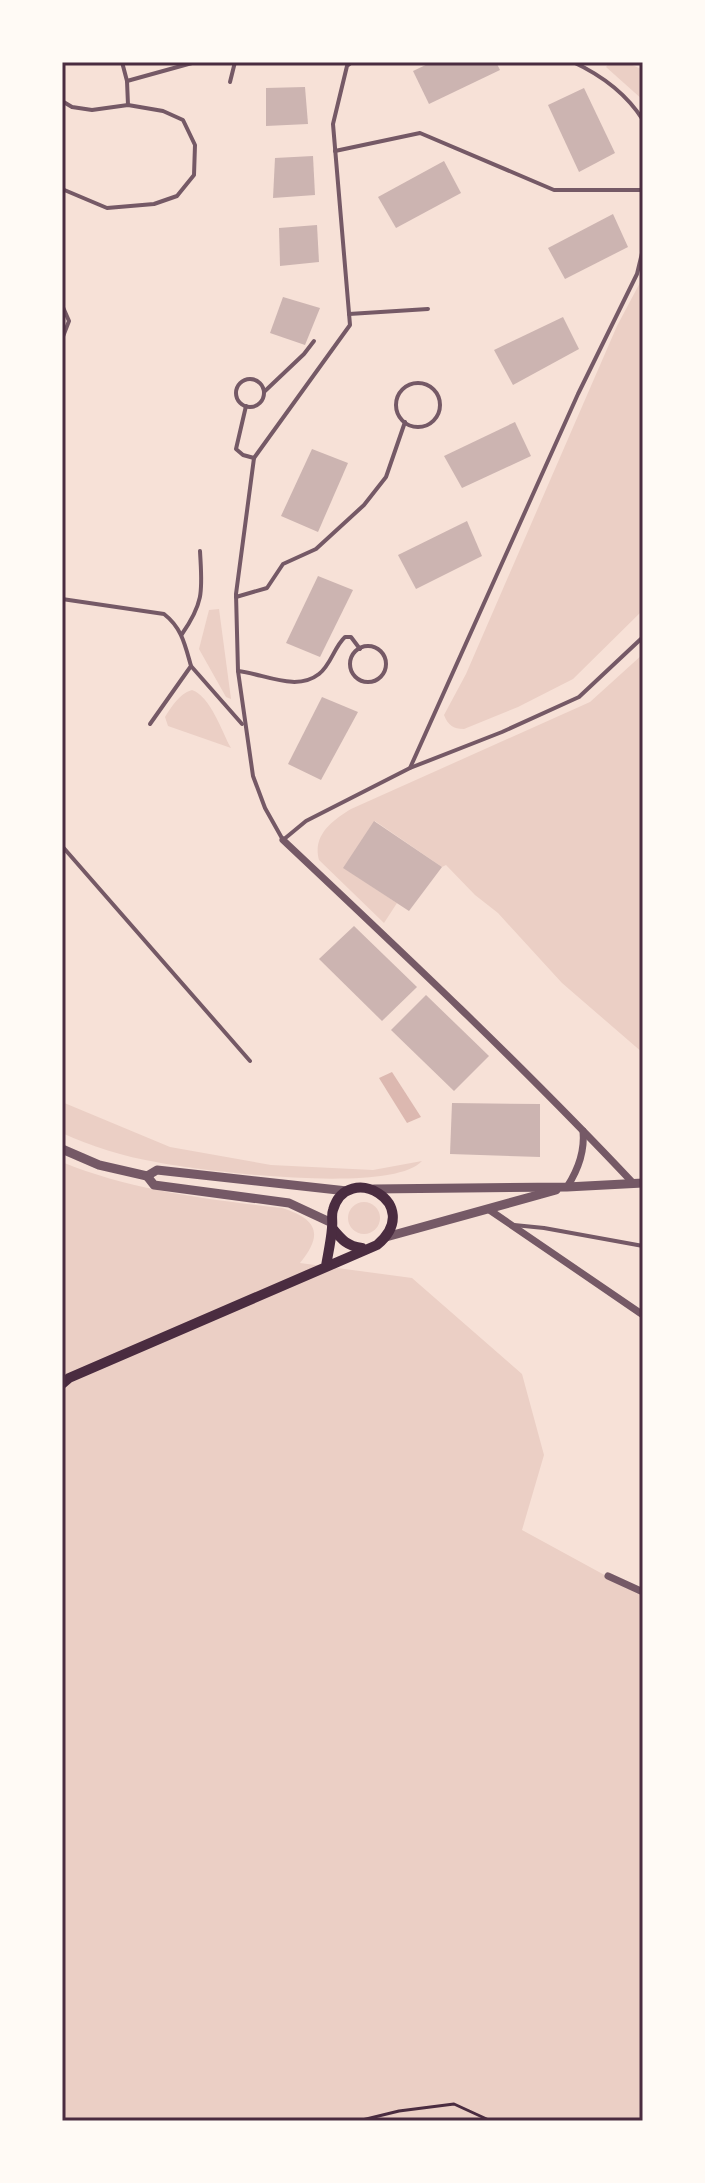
<svg xmlns="http://www.w3.org/2000/svg" width="705" height="2183" viewBox="0 0 705 2183" font-family="'Exo 2',sans-serif">
	<style>
		.green { fill: #ebcfc5 }
		.water { fill: #dcb8b0 }
		.building { fill: #ccb4b1 }
		.lines { fill: none; stroke-linecap: round; stroke-linejoin: round }
		.path { stroke: #4a2c40; stroke-width: 3 }
		.service { stroke: #755966; stroke-width: 4 }
		.minor { stroke: #755966; stroke-width: 7 }
		.tertiary { stroke: #755966; stroke-width: 9 }
		.secondary { stroke: #4a2c40; stroke-width: 10 }
		.neatline { fill: none; stroke: #4a2c40; stroke-width: 3 }
	</style>
	<rect width="100%" height="100%" fill="#f7e1d7"/>
	<g class="green">
		<polygon points="610,62 626,62 643,70 643,100 606,67"/>
		<path d="M643,277V610L573,679L518,707L464,729C453,729 448,725 444,715L466,674L617,326Z"/>
		<polygon points="219,609 231,699 226,697 199,649 209,610"/>
		<path d="M643,654V1053L562,983L498,913L475,895L446,865L442,867L375,821L344,868L397,903L384,923L319,860C312,835 333,820 351,809L590,702Z"/>
		<path d="M192,690C211,697 221,730 231,748L168,726L165,717C172,706 179,694 192,690Z"/>
		<path d="M62,1102L170,1147L271,1165L373,1170L422,1161C392,1195 201,1171 156,1162C125,1157 90,1146 62,1133Z"/>
		<path d="M62,1162C133,1191 206,1199 282,1208C317,1219 324,1234 300,1263L412,1278L522,1374L544,1455L522,1530L643,1596V2121H62Z"/>
		<circle cx="364" cy="1218" r="16"/>
	</g>
	<polygon class="water" points="392,1072 421,1117 407,1123 379,1078"/>
	<g class="building">
		<polygon points="432,62 496,62 500,70 429,104 413,71"/>
		<polygon points="305,87 308,124 266,126 266,88"/>
		<polygon points="584,88 615,153 579,172 548,105"/>
		<polygon points="313,156 315,195 273,198 275,158"/>
		<polygon points="444,161 461,193 396,228 378,197"/>
		<polygon points="613,214 628,247 565,279 548,248"/>
		<polygon points="317,225 319,262 280,266 279,228"/>
		<polygon points="283,297 320,308 305,345 270,333"/>
		<polygon points="563,317 579,349 513,385 494,350"/>
		<polygon points="515,422 531,456 462,488 444,456"/>
		<polygon points="312,449 348,463 318,532 281,516"/>
		<polygon points="467,521 482,556 416,589 398,555"/>
		<polygon points="318,576 353,590 320,657 286,643"/>
		<polygon points="322,697 358,712 321,780 288,764"/>
		<polygon points="374,821 442,867 409,911 343,868"/>
		<polygon points="354,926 417,987 382,1021 319,959"/>
		<polygon points="426,995 489,1056 454,1091 391,1030"/>
		<polygon points="452,1103 540,1104 540,1157 450,1154"/>
	</g>
	<g class="lines">
		<g class="path">
			<polyline points="64,2121 70,2121"/>
			<polyline points="358,2121 399,2111 454,2104 491,2121"/>
		</g>
		<g class="service">
			<polyline points="122,62 127,81 128,105"/>
			<polyline points="352,62 347,66 333,124 350,325 254,458 236,594 238,671 253,776 265,808 283,840 306,821 410,768 578,394 637,274 643,249"/>
			<path d="M573,62C601,75 626,93 643,120"/>
			<polyline points="642,62 643,63"/>
			<polyline points="127,81 192,63"/>
			<polyline points="230,82 235,62"/>
			<polyline points="62,101 72,107 92,110 128,105 163,111 183,120 195,145 194,175 177,196 154,204 107,208 62,189"/>
			<polyline points="335,151 420,133 554,190 643,190"/>
			<polyline points="62,305 69,321 62,339"/>
			<polyline points="349,314 428,309"/>
			<circle cx="250" cy="393" r="14"/>
			<circle cx="418" cy="405" r="22"/>
			<polyline points="265,391 304,354 314,341"/>
			<polyline points="246,406 236,449 243,455 254,458"/>
			<polyline points="236,597 267,588 283,564 316,549 364,505 386,477 405,422"/>
			<path d="M62,599L164,614C182,628 185,645 191,666L150,724"/>
			<path d="M182,634C205,601 202,589 200,551"/>
			<circle cx="368" cy="664" r="18"/>
			<polyline points="191,666 242,724"/>
			<path d="M238,671C265,674 296,692 319,674C331,665 334,647 345,637H351L360,649"/>
			<polyline points="410,768 502,732 579,697 643,637"/>
			<polyline points="62,846 250,1061"/>
			<polyline points="514,1225 544,1228 643,1246"/>
		</g>
		<g class="minor">
			<path d="M283,840C402,952 521,1064 633,1183"/>
			<path d="M567,1187C578,1170 585,1152 583,1131"/>
			<polyline points="488,1209 643,1315"/>
			<polyline points="608,1576 643,1592"/>
		</g>
		<g class="tertiary">
			<polyline points="62,1149 99,1165 147,1176"/>
			<polyline points="147,1176 157,1170 347,1191"/>
			<polyline points="147,1176 154,1185 289,1203 332,1223"/>
			<polyline points="374,1189 567,1187 643,1183"/>
			<polyline points="386,1237 556,1190"/>
		</g>
		<g class="secondary">
			<path d="M332,1228C342,1240 347,1246 362,1248"/>
			<path d="M62,1384L69,1378L377,1245C426,1204 347,1160 333,1210C331,1215 333,1222 332,1228C331,1241 328,1254 326,1266"/>
		</g>
	</g>
	<rect width="705" height="2183" fill="none" stroke="#fffaf5" stroke-width="128"/>
	<rect x="64" y="64" width="577" height="2055" class="neatline"/>
</svg>
